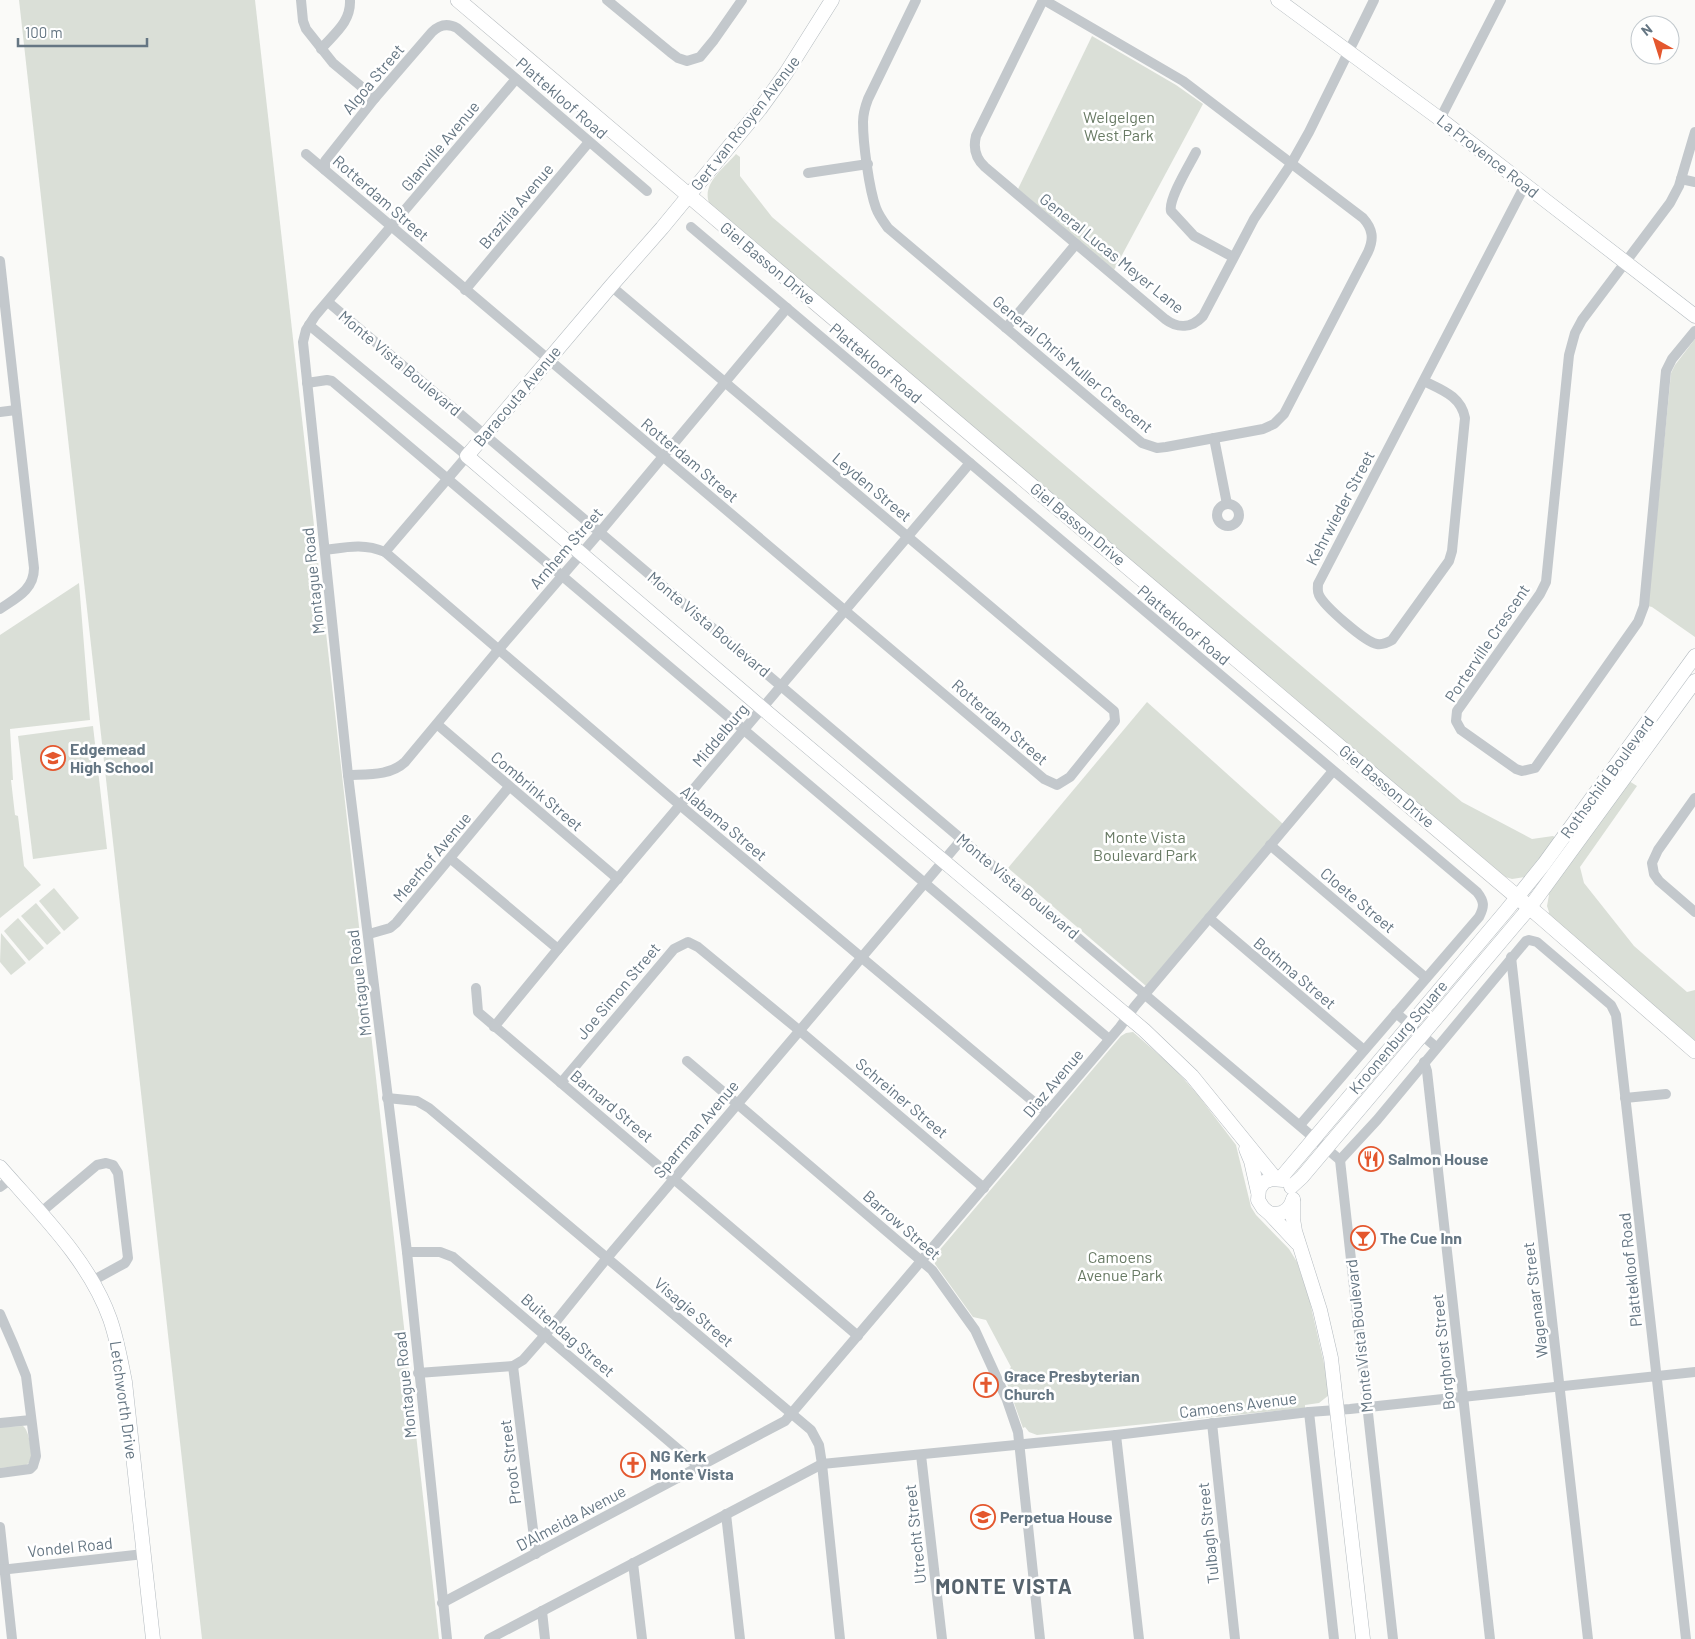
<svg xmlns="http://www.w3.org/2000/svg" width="1695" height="1639" viewBox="0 0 1695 1639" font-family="Barlow,sans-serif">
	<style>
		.green { fill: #dadfd7 }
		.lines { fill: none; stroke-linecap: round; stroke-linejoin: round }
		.secondary-casing { stroke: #b3babf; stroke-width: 15 }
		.primary-casing { stroke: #b5babe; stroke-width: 16 }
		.street { stroke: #c3c8cc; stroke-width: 10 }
		.secondary { stroke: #fff; stroke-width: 14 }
		.primary { stroke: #fff; stroke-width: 15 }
		.labels { text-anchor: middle; stroke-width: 5; stroke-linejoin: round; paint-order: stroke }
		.street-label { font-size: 16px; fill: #657683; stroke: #fff }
		.park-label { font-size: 16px; fill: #687a64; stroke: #fff }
		.poi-label { font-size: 16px; font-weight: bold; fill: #657683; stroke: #fff; text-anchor: start }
		.district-label { font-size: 21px; font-weight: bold; letter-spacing: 1px; fill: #57646e; stroke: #fff }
	</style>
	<rect width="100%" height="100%" fill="#fafaf8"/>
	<g class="green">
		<polygon points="19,0 255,0 439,1639 202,1639"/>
		<polygon points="1092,36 1176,85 1203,104 1114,270 1018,189"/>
		<path d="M736,154L740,157V176L772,217L1462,802L1532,839L1553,836L1558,839L1525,877L1512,879L1502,876L710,205C700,185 724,168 736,154Z"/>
		<polygon points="1695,339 1695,637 1652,607 1648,606 1671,373 1675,365"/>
		<polygon points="79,583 90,720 10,729 13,780 11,780 15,815 18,816 24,866 41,885 0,918 0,635"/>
		<polygon points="1147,702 1283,824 1146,986 1008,868"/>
		<polygon points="93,726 107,849 33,859 18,736"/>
		<polygon points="1629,781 1637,786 1580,867 1584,883 1634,946 1687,992 1695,990 1695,1041 1548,914 1549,912 1547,906 1549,895 1548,894"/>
		<polygon points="54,888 79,918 64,931 39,901"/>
		<polygon points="36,903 61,933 47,945 21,916"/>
		<polygon points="18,918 44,948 29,961 4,931"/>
		<polygon points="1,933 26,963 11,975 0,962"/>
		<polygon points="1133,1032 1165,1060 1182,1077 1198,1095 1236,1145 1251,1207 1256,1215 1289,1249 1297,1262 1309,1298 1326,1372 1329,1395 1319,1403 1305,1405 1305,1408 1037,1435 1029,1432 1025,1427 1023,1428 1004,1375 1011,1367 986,1320 973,1317 935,1264 934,1259 937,1253 1121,1036 1126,1033"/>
		<path d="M23,1426C29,1430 32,1451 31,1459C30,1463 28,1463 25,1466L0,1468V1427Z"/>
	</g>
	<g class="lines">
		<defs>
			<g id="secondary">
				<polyline points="832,0 786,73 760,109 662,228 611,286 467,456 762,708 1144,1030 1192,1076 1275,1178"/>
				<polyline points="1278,0 1440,119 1695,316"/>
				<polyline points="1246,1149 1251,1161 1258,1192"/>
				<path d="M0,1167C40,1213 89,1260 110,1319C117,1339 121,1361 125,1382L153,1639"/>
				<polyline points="1280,1179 1506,911 1544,864 1695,656"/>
				<polyline points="1283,1180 1272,1179 1264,1182 1259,1189 1258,1200 1263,1208 1269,1213 1297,1243"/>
				<polyline points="1291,1187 1302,1177 1530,907 1695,681"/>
				<polyline points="1293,1200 1293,1219 1295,1231 1320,1310 1331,1358 1363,1639"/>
				<path d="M1269,1213C1281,1216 1290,1211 1293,1199"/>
			</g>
			<polyline id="primary" points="458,0 1542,918 1695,1051"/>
		</defs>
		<use href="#secondary" class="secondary-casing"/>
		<use href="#primary" class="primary-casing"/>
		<g class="street">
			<polyline points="301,0 303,21 306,29 333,63 375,98"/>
			<polyline points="607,0 670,52 678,58 687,61 700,57 714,40 742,0"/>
			<path d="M916,0L868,99C865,107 863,114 863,122C863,143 869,189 876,208C879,216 883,221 888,228L1142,443L1157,448L1166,447L1263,429L1274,424L1284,414L1368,252C1374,239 1373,229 1363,218L1183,81L1044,0"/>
			<path d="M1043,0L976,136C973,148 975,158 985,167L1165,319C1178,329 1192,328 1203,316L1254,219L1291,164L1309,132L1374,0"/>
			<path d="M321,49C335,33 351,22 350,0"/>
			<polyline points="1440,119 1501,0"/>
			<polyline points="1695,132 1679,186 1670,203 1582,320 1575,333 1569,355 1546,582 1540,594 1457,711 1456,721 1461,730 1516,769 1522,771 1535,768 1638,622 1644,606 1666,371 1672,359 1695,331"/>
			<path d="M1196,152C1190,164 1168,199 1171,211L1194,236L1233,257"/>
			<polyline points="306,154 1044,779 1057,785 1070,777 1115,721 1114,711 611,286"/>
			<path d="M325,170V161L375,98L432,32C440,24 448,23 457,28L647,191"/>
			<polyline points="808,173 868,164"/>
			<polyline points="1681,179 1695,182"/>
			<path d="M691,227L1477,892C1484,901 1485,906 1479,917L1300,1125"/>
			<path d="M0,261L34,568C34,590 16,598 0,609"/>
			<polyline points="465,290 589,142"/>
			<polyline points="328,302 1340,1160 1393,1639"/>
			<path d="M309,325L467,456L385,552C364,543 347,547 325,550"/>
			<polyline points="1006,328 1076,244"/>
			<path d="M1424,381C1442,390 1461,396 1465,418L1452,551L1449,561L1392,640C1387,643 1383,645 1377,644C1365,642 1324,606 1319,595C1317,591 1318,588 1318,584L1525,185"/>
			<polyline points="307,383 327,380 332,381 1109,1039"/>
			<polyline points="0,412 16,410"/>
			<polyline points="1214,438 1227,504"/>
			<circle cx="1228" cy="515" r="11"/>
			<polyline points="385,552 681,806 1047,1113"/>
			<polyline points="438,725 618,879"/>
			<path d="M348,775C368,774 390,776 405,762L499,649L600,532L787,308"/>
			<polyline points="1695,798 1658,850 1652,863 1654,874 1659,881 1695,912"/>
			<polyline points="1270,845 1426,978"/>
			<polyline points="451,859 558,949"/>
			<polyline points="1209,918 1364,1050"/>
			<polyline points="369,934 390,928 396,923 509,787"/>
			<polyline points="1511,957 1588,1639"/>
			<polyline points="476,988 478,1012 858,1336"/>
			<polyline points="1396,1013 1436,1047"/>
			<polyline points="494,1027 558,949 970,463"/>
			<polyline points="687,1061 932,1270 975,1330 1007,1400 1018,1432 1040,1639"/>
			<polyline points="1424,1062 1427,1071 1490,1639"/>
			<polyline points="561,1083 674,949 688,942 698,947 800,1031 984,1188"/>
			<polyline points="387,1098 417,1101 429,1108 811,1430 819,1445 822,1464 840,1639"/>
			<polyline points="1625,1098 1666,1094"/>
			<polyline points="1340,1160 1377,1120 1526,941 1529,940 1537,942 1611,1005 1616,1015 1617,1023 1686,1639"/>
			<polyline points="0,1187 11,1179"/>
			<polyline points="40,1213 97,1165 106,1163 113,1165 118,1173 128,1258 125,1263 92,1281"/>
			<polyline points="407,1252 440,1252 453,1257 699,1467"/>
			<polyline points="0,1314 14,1346 26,1376 36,1456 33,1466 30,1469 0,1473"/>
			<polyline points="513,1366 536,1554"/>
			<polyline points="418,1373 513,1366 523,1360 545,1335 607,1258 962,839"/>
			<polyline points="1309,1412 1334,1639"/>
			<polyline points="0,1423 31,1420"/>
			<polyline points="1212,1423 1235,1639"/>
			<polyline points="1116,1435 1139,1639"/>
			<polyline points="921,1455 942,1639"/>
			<polyline points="726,1514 740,1639"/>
			<polyline points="0,1527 12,1639"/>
			<polyline points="633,1563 642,1639"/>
			<polyline points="0,1570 144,1554"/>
			<polyline points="442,1603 785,1421 1120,1027 1135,1006 1333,771"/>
			<polyline points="542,1611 545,1639"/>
			<polyline points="447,1639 407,1252 348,775 303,342 306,330 315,316 516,79"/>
			<polyline points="489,1639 822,1464 1116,1435 1309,1412 1350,1409 1695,1372"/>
		</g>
		<use href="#secondary" class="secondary"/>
		<use href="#primary" class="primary"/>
	</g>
	<defs>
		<symbol id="school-ring" viewBox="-11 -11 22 22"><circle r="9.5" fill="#fff" stroke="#e4572e" stroke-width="1.5"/><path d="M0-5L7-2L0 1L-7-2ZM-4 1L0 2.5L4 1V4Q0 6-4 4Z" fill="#e4572e"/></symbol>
		<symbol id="restaurant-ring" viewBox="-11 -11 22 22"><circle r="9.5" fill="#fff" stroke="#e4572e" stroke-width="1.5"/><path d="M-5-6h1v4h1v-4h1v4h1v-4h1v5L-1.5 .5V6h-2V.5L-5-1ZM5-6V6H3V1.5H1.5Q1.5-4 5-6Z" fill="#e4572e"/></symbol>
		<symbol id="bar-ring" viewBox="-11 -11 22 22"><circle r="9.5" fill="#fff" stroke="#e4572e" stroke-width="1.5"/><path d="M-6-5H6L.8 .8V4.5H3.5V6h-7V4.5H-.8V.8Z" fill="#e4572e"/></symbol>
		<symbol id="church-ring" viewBox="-11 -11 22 22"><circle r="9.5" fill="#fff" stroke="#e4572e" stroke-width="1.5"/><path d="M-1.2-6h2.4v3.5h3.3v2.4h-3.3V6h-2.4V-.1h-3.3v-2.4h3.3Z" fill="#e4572e"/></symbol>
	</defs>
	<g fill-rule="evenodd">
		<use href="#school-ring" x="39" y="744" width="28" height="28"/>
		<use href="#restaurant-ring" x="1357" y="1145" width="28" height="28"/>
		<use href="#bar-ring" x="1349" y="1224" width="28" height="28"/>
		<use href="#church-ring" x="972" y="1371" width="28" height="28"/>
		<use href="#church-ring" x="619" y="1451" width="28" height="28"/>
		<use href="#school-ring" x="969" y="1503" width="28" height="28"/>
	</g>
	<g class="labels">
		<g class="street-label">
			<text transform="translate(373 79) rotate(-50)" y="6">Algoa Street</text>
			<text transform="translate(562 98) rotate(41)" y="6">Plattekloof Road</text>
			<text transform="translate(745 123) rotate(-52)" y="6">Gert van Rooyen Avenue</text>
			<text transform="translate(440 146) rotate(-50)" y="6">Glanville Avenue</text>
			<text transform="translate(1488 156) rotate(38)" y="6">La Provence Road</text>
			<text transform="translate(381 198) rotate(41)" y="6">Rotterdam Street</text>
			<text transform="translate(516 206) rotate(-50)" y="6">Brazilia Avenue</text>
			<text transform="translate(1112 253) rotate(39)" y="6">General Lucas Meyer Lane</text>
			<text transform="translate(768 263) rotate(40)" y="6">Giel Basson Drive</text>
			<text transform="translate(400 363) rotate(40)" y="6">Monte Vista Boulevard</text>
			<text transform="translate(876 363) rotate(40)" y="6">Plattekloof Road</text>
			<text transform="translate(1073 364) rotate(40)" y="6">General Chris Muller Crescent</text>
			<text transform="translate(517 396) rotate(-50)" y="6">Baracouta Avenue</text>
			<text transform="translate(690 460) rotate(40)" y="6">Rotterdam Street</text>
			<text transform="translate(872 487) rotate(40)" y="6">Leyden Street</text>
			<text transform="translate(1340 508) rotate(-62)" y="6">Kehrwieder Street</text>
			<text transform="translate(1078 524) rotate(40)" y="6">Giel Basson Drive</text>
			<text transform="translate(566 548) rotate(-49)" y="6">Arnhem Street</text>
			<text transform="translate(313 581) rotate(-96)" y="6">Montague Road</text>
			<text transform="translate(709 624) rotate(40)" y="6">Monte Vista Boulevard</text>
			<text transform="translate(1184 625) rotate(40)" y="6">Plattekloof Road</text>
			<text transform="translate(1487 643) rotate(-56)" y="6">Porterville Crescent</text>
			<text transform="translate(1000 722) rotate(41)" y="6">Rotterdam Street</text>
			<text transform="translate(720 735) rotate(-50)" y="6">Middelburg</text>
			<text transform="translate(1607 777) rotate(-54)" y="6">Rothschild Boulevard</text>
			<text transform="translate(1387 786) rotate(40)" y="6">Giel Basson Drive</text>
			<text transform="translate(537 791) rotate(40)" y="6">Combrink Street</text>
			<text transform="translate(724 823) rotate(40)" y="6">Alabama Street</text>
			<text transform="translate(432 857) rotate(-50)" y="6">Meerhof Avenue</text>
			<text transform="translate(1018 886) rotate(40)" y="6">Monte Vista Boulevard</text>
			<text transform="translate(1358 900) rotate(40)" y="6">Cloete Street</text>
			<text transform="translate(1295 973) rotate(40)" y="6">Bothma Street</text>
			<text transform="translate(359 983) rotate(-97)" y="6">Montague Road</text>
			<text transform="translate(618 991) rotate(-50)" y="6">Joe Simon Street</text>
			<text transform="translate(1398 1037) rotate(-50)" y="6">Kroonenburg Square</text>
			<text transform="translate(1053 1083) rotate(-50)" y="6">Diaz Avenue</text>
			<text transform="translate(902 1098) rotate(40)" y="6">Schreiner Street</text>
			<text transform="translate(612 1106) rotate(40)" y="6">Barnard Street</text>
			<text transform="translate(696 1129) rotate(-50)" y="6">Sparrman Avenue</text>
			<text transform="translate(902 1225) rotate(41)" y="6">Barrow Street</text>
			<text transform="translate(1630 1270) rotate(-96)" y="6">Plattekloof Road</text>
			<text transform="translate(1535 1300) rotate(-97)" y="6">Wagenaar Street</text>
			<text transform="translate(694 1312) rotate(40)" y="6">Visagie Street</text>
			<text transform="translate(568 1335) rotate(41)" y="6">Buitendag Street</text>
			<text transform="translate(1359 1336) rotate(-96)" y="6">Monte Vista Boulevard</text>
			<text transform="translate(1443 1352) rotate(-96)" y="6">Borghorst Street</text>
			<text transform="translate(405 1385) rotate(-96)" y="6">Montague Road</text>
			<text transform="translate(124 1400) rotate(82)" y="6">Letchworth Drive</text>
			<text transform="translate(1238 1405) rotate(-7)" y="6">Camoens Avenue</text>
			<text transform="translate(510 1462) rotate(-97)" y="6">Proot Street</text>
			<text transform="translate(571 1518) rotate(-28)" y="6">D'Almeida Avenue</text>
			<text transform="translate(1208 1533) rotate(-96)" y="6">Tulbagh Street</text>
			<text transform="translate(915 1534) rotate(-96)" y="6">Utrecht Street</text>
			<text transform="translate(70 1547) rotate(-6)" y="6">Vondel Road</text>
		</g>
		<g class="park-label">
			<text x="1119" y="123">Welgelgen<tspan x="1119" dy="18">West Park</tspan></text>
			<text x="1145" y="843">Monte Vista<tspan x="1145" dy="18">Boulevard Park</tspan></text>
			<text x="1120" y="1263">Camoens<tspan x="1120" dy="18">Avenue Park</tspan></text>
		</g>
		<g class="poi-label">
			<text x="70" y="755">Edgemead<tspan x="70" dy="18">High School</tspan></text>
			<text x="1388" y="1165">Salmon House</text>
			<text x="1380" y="1244">The Cue Inn</text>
			<text x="1004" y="1382">Grace Presbyterian<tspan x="1004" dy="18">Church</tspan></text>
			<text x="650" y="1462">NG Kerk<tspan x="650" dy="18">Monte Vista</tspan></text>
			<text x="1000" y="1523">Perpetua House</text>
		</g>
		<g class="district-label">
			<text x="1004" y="1594">MONTE VISTA</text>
		</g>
	</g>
	<g transform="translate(1655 40) rotate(321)"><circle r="24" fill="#ffffff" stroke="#c1c8cd"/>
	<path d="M0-4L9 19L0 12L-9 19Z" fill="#e4572e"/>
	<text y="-8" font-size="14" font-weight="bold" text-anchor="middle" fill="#657683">N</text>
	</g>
	<path d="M18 38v8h129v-8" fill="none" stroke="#657683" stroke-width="2.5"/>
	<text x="25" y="38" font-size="15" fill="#657683" stroke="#ffffff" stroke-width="4" paint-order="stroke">100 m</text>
</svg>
